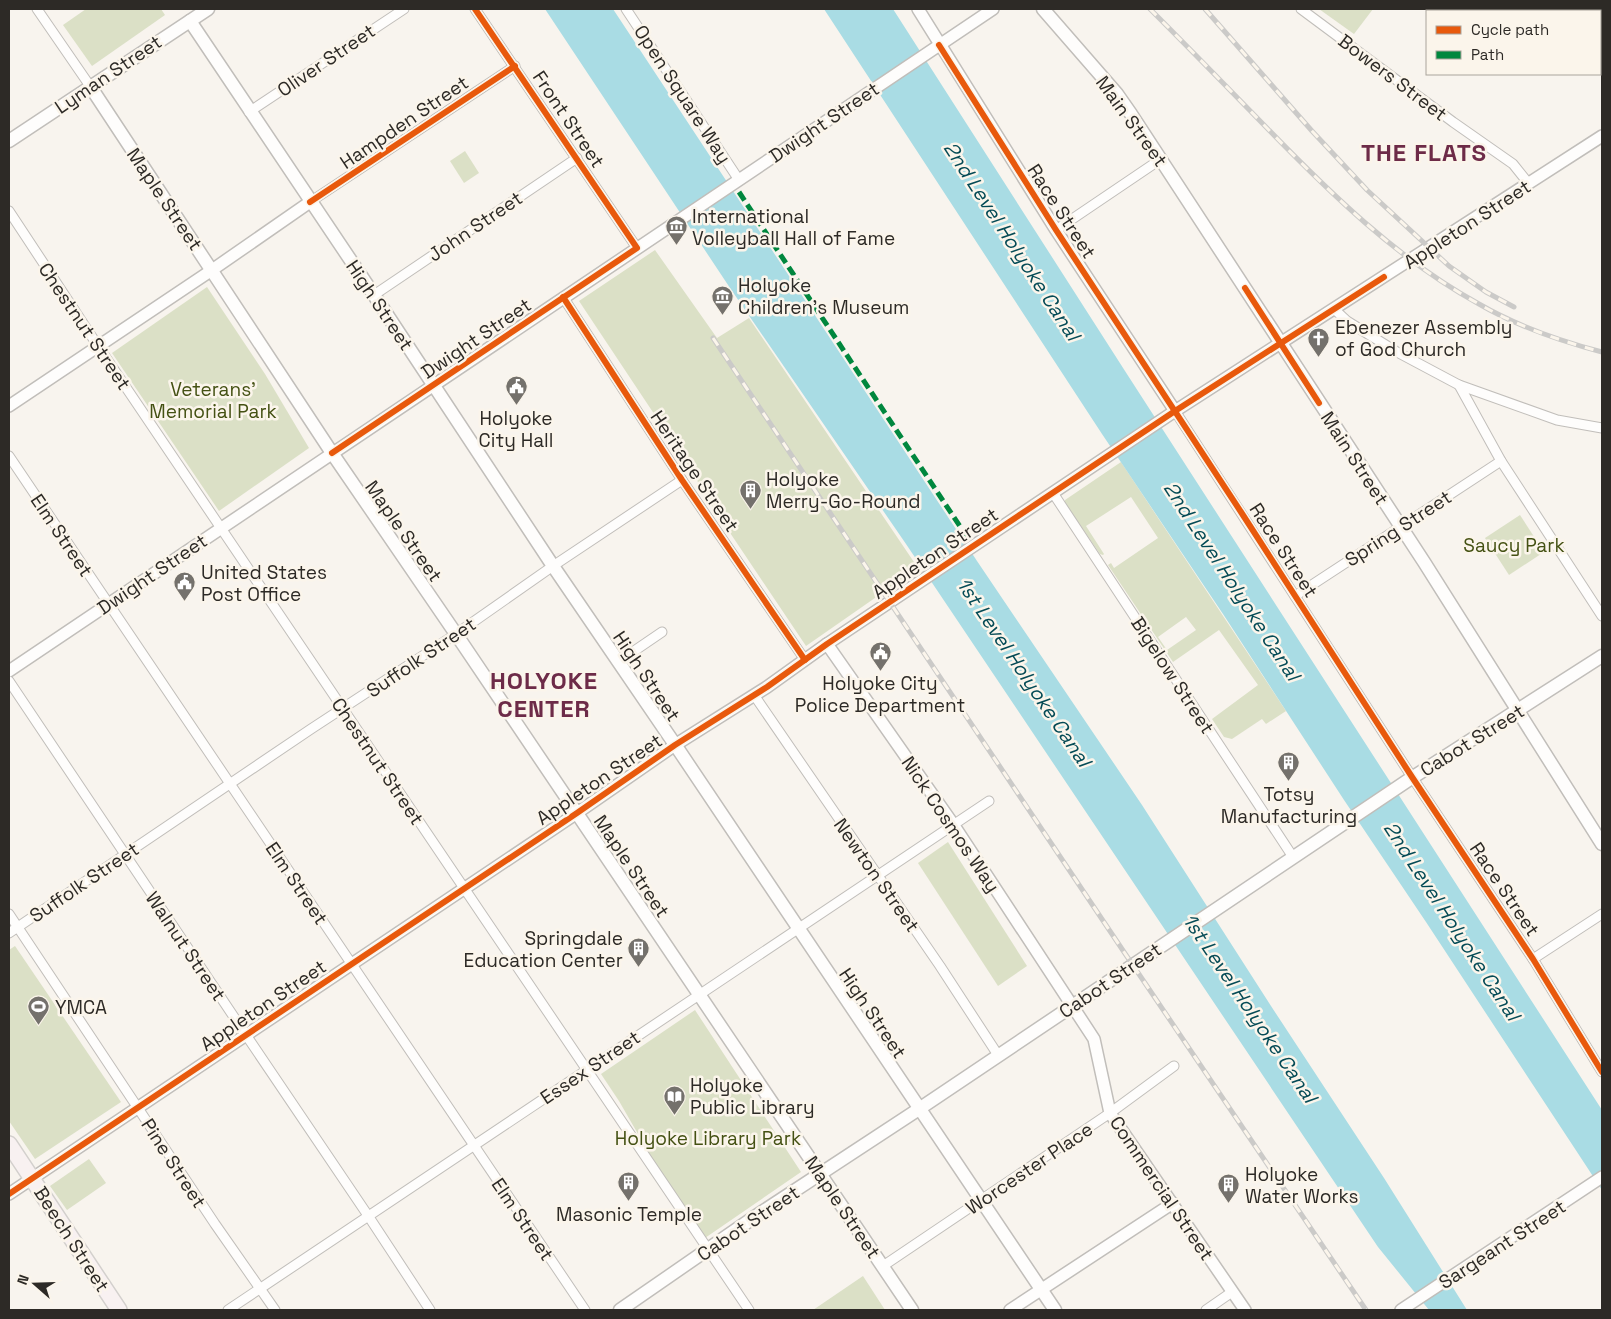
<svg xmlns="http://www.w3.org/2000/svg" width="1611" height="1319" viewBox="0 0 1611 1319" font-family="'Space Grotesk',sans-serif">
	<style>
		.green { fill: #dbe0c6; fill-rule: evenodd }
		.water { fill: #a9dce4 }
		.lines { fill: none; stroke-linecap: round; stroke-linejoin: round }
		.minor-casing { stroke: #c1beba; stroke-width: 11 }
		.tertiary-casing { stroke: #c1beba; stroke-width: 14 }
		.secondary-casing { stroke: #c1beba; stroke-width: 15 }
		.primary-casing { stroke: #d3d0cd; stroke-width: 18 }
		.minor { stroke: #fefdfc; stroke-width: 9 }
		.tertiary { stroke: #fefdfc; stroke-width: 11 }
		.secondary { stroke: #fefdfc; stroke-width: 12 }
		.primary { stroke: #f8f1f1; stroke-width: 15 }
		.rail-casing { stroke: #cbcac8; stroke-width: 5 }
		.rail { stroke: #fbf5eb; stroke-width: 3; stroke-dasharray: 9; stroke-linecap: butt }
		.quiet { stroke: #00873e; stroke-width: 5; stroke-dasharray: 10 5; stroke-linecap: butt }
		.cycleway-casing { stroke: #fbf5eb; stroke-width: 9 }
		.cycleway { stroke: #e8590c; stroke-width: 6 }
		.labels { text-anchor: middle; stroke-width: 5; stroke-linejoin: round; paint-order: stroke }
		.street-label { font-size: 19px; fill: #2d2a26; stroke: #fbf5eb }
		.poi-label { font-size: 19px; fill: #2d2a26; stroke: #fbf5eb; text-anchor: start }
		.park-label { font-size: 19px; fill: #445113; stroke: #fbf5eb }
		.water-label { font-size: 20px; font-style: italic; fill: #054b56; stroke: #fbf5eb }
		.district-label { font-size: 24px; font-weight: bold; letter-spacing: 1px; fill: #6d2b48; stroke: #fbf5eb }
	</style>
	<rect width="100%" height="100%" fill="#f8f4ee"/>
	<g class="green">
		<polygon points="86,9 161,9 165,15 92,66 63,25"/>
		<polygon points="1319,9 1373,9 1354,34"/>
		<polygon points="465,151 479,173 464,183 450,161"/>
		<polygon points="655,250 717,338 749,318 918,568 806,646 700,488 696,477 579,301"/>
		<polygon points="207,287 265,374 309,448 219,511 112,353"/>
		<path d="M1121,462L1286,711L1266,724L1262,719L1232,739L1224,737L1212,719L1258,685L1219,630L1173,662L1108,565L1111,563L1114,568L1158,538L1131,497L1086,526L1104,554L1103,555L1100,554L1065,503V500ZM1186,617L1196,630L1167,650L1158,637Z"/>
		<polygon points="1520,515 1544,552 1509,575 1485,538"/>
		<polygon points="948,842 1027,966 998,986 918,863"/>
		<polygon points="15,946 121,1102 35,1159 9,1121 9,950"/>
		<polygon points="695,1010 801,1172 705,1238 657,1167 619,1101 601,1074"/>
		<polygon points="89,1159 106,1183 67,1210 50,1186"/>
		<polygon points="863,1276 885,1310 813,1310"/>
	</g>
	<g class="water">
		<polygon points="545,9 613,9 977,561 1142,805 1271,1006 1384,1178 1467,1310 1429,1310 1378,1247 906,544 730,288"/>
		<polygon points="824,9 893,9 1125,371 1602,1110 1602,1190 1426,922 1344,800 1223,614 1102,434"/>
	</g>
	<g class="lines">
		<defs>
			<g id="minor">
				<polyline points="37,9 90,86"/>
				<polyline points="475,9 637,248"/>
				<polyline points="626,9 739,180"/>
				<polyline points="1301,9 1453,122 1513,164 1529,184"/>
				<polyline points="1524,11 1525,9"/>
				<polyline points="249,112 404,9"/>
				<polyline points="310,202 515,66"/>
				<polyline points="9,211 98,346 749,1310"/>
				<polyline points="1056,230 1161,159"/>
				<polyline points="374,295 577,158"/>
				<polyline points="563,297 682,480 805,660"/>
				<polyline points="1334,309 1347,321 1397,352 1459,385 1557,420 1602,428"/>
				<polyline points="1459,385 1501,461 1602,616"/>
				<polyline points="1175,411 1412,777 1533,959 1602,1072"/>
				<polyline points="9,456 585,1310"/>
				<polyline points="1053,493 1293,857"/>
				<polyline points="1295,596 1501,461"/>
				<polyline points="618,662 662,632"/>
				<polyline points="9,681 246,1035 369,1217 430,1310"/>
				<polyline points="754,695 940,966 998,1055"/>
				<polyline points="9,914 215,1224 275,1310"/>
				<polyline points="9,933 311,729 456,634 553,566 682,480"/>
				<polyline points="1533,959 1602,914"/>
				<polyline points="883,1266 1110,1113 1174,1066"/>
				<polyline points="228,1310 989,801"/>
				<polyline points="1206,1310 1232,1292"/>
			</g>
			<g id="tertiary">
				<polyline points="918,9 1056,230 1175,411"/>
				<polyline points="9,406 212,270 310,202"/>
				<polyline points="827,644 953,824 1094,1039 1110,1113 1245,1310"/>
				<polyline points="9,671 993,9"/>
				<polyline points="9,1194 577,813 675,745 767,687 827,644 1175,411 1602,136"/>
				<polyline points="1010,1310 1173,1203"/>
				<polyline points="1401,1310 1602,1177"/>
			</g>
			<g id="secondary">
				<polyline points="1043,9 1117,94 1131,114 1424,562 1602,844"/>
				<polyline points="190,21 378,301 553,566 678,749 1055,1310"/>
				<polyline points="90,86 332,453 456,634 912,1310"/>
				<polyline points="9,141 208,9"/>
				<polyline points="620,1310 756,1216 919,1109 1407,781 1602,656"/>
			</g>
			<polyline id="primary" points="9,1144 119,1310"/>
		</defs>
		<use href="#minor" class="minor-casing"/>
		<use href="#tertiary" class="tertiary-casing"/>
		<use href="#secondary" class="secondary-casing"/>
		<use href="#primary" class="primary-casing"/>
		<use href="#minor" class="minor"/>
		<use href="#tertiary" class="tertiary"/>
		<use href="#secondary" class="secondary"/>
		<use href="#primary" class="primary"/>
		<defs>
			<g id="rail">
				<path d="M1150,9C1188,47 1226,86 1264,125C1329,192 1397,259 1479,304C1517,326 1560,341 1602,352"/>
				<polyline points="1205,9 1312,131 1367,190 1449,266 1486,292 1514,307"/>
				<polyline points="713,338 1124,952 1366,1310"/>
			</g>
		</defs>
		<use href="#rail" class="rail-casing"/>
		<use href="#rail" class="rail"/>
		<polyline class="quiet" points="739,192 967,537"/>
		<defs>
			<g id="cycleway">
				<polyline points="939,45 1056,230 1241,512 1412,777 1533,959 1602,1072"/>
				<polyline points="310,202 515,66"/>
				<polyline points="1245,288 1319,403"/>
				<polyline points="563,297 682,480 805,660"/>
				<polyline points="332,453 637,248 475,9"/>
				<polyline points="9,1194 577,813 675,745 767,687 827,644 1175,411 1384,277"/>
			</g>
		</defs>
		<use href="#cycleway" class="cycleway-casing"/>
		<use href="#cycleway" class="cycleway"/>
	</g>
	<defs>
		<symbol id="museum-pin" viewBox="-11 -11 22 30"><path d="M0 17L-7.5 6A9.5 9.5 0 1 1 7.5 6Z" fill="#74716c" stroke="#fbf5eb"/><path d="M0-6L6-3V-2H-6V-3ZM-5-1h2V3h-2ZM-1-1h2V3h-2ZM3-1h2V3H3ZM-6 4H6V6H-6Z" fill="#fff"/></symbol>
		<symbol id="church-pin" viewBox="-11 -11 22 30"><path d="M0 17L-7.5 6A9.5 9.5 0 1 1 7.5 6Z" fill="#74716c" stroke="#fbf5eb"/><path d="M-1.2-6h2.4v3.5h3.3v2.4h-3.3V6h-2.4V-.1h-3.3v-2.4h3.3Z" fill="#fff"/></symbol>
		<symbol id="civic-pin" viewBox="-11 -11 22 30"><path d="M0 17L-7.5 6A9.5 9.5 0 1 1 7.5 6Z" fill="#74716c" stroke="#fbf5eb"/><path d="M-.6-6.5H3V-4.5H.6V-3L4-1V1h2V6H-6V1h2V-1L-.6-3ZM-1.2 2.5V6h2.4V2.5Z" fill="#fff"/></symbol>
		<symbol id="building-pin" viewBox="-11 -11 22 30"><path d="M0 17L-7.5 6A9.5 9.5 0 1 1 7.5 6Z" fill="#74716c" stroke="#fbf5eb"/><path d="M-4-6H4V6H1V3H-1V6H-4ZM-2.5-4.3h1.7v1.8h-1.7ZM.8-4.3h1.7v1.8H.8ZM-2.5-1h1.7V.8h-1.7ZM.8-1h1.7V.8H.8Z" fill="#fff"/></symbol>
		<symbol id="stadium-pin" viewBox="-11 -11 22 30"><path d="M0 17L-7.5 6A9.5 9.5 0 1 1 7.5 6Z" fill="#74716c" stroke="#fbf5eb"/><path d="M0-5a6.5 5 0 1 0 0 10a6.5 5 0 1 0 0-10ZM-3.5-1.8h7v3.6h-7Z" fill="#fff"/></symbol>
		<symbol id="library-pin" viewBox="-11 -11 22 30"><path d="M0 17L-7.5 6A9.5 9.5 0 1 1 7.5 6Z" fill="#74716c" stroke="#fbf5eb"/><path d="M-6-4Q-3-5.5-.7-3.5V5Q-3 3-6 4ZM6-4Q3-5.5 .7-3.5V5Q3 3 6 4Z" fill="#fff"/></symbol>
	</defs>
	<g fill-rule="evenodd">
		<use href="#museum-pin" x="664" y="214" width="25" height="34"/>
		<use href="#museum-pin" x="710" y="284" width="25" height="34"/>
		<use href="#church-pin" x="1306" y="326" width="25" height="34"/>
		<use href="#civic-pin" x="504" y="374" width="25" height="34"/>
		<use href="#building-pin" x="738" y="478" width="25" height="34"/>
		<use href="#civic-pin" x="172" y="570" width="25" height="34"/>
		<use href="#civic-pin" x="868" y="640" width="25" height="34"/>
		<use href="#building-pin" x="1276" y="750" width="25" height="34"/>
		<use href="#building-pin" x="626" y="936" width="25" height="34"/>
		<use href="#stadium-pin" x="26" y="994" width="25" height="34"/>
		<use href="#library-pin" x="662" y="1084" width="25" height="34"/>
		<use href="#building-pin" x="616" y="1170" width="25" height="34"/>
		<use href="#building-pin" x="1216" y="1172" width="25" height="34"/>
	</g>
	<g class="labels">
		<g class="street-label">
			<text transform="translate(326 60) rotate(-34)" y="7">Oliver Street</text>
			<text transform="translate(108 74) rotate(-34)" y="7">Lyman Street</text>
			<text transform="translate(1393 77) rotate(37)" y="7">Bowers Street</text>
			<text transform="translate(683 94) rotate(57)" y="7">Open Square Way</text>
			<text transform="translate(569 119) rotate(56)" y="7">Front Street</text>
			<text transform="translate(1132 121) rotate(54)" y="7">Main Street</text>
			<text transform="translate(404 122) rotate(-34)" y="7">Hampden Street</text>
			<text transform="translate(824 122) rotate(-34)" y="7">Dwight Street</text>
			<text transform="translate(165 199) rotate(56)" y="7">Maple Street</text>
			<text transform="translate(1062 211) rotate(57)" y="7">Race Street</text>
			<text transform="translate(1467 224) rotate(-33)" y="7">Appleton Street</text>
			<text transform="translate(475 226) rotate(-34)" y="7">John Street</text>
			<text transform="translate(380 305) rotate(56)" y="7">High Street</text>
			<text transform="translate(85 326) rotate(56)" y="7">Chestnut Street</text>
			<text transform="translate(476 338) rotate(-34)" y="7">Dwight Street</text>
			<text transform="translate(1355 458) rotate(57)" y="7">Main Street</text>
			<text transform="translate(695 471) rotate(56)" y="7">Heritage Street</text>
			<text transform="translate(1398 528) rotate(-33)" y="7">Spring Street</text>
			<text transform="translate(404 531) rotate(55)" y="7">Maple Street</text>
			<text transform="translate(62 535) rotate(56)" y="7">Elm Street</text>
			<text transform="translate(1284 550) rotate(57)" y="7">Race Street</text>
			<text transform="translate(935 553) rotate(-34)" y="7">Appleton Street</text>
			<text transform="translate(152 574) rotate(-34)" y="7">Dwight Street</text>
			<text transform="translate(421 657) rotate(-34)" y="7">Suffolk Street</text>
			<text transform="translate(1173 675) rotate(57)" y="7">Bigelow Street</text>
			<text transform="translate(647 676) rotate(56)" y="7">High Street</text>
			<text transform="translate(1472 740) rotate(-32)" y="7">Cabot Street</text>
			<text transform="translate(378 761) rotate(56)" y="7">Chestnut Street</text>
			<text transform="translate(599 779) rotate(-34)" y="7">Appleton Street</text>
			<text transform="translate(951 824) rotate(56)" y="7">Nick Cosmos Way</text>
			<text transform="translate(632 866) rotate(56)" y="7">Maple Street</text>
			<text transform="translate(877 875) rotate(55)" y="7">Newton Street</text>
			<text transform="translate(84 882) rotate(-34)" y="7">Suffolk Street</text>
			<text transform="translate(297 883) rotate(56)" y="7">Elm Street</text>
			<text transform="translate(1505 889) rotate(56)" y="7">Race Street</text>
			<text transform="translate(186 946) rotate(56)" y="7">Walnut Street</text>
			<text transform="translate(1110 980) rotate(-34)" y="7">Cabot Street</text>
			<text transform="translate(263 1005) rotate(-34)" y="7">Appleton Street</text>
			<text transform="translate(873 1013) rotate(56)" y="7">High Street</text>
			<text transform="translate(590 1067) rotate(-34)" y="7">Essex Street</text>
			<text transform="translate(174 1163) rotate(57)" y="7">Pine Street</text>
			<text transform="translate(1029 1168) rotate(-34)" y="7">Worcester Place</text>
			<text transform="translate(1162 1188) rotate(56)" y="7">Commercial Street</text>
			<text transform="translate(843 1207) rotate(56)" y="7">Maple Street</text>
			<text transform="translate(523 1219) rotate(56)" y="7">Elm Street</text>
			<text transform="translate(748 1223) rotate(-34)" y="7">Cabot Street</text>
			<text transform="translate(72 1239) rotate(57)" y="7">Beech Street</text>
			<text transform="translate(1502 1244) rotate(-33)" y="7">Sargeant Street</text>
		</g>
		<g class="poi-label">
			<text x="692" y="223">International<tspan x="692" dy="22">Volleyball Hall of Fame</tspan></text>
			<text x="738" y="292">Holyoke<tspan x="738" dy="22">Children's Museum</tspan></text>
			<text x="1335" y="334">Ebenezer Assembly<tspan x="1335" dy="22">of God Church</tspan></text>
			<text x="516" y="425" text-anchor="middle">Holyoke<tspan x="516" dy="22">City Hall</tspan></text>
			<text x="766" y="486">Holyoke<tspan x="766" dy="22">Merry-Go-Round</tspan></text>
			<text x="201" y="579">United States<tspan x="201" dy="22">Post Office</tspan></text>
			<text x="880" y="690" text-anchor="middle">Holyoke City<tspan x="880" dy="22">Police Department</tspan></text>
			<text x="1289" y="801" text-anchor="middle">Totsy<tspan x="1289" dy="22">Manufacturing</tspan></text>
			<text x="623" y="945" text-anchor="end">Springdale<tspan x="623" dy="22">Education Center</tspan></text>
			<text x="55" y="1014">YMCA</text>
			<text x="690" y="1092">Holyoke<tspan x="690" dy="22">Public Library</tspan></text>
			<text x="1245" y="1181">Holyoke<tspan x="1245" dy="22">Water Works</tspan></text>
			<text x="629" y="1221" text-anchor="middle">Masonic Temple</text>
		</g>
		<g class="park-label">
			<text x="213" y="396">Veterans'<tspan x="213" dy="22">Memorial Park</tspan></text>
			<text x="1514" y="552">Saucy Park</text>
			<text x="708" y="1145">Holyoke Library Park</text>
		</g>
		<g class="water-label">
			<text transform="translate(1012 241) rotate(57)" y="7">2nd Level Holyoke Canal</text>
			<text transform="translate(1232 581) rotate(57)" y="7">2nd Level Holyoke Canal</text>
			<text transform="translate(1024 672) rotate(56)" y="7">1st Level Holyoke Canal</text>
			<text transform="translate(1452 921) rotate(57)" y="7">2nd Level Holyoke Canal</text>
			<text transform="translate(1250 1008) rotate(56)" y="7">1st Level Holyoke Canal</text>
		</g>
		<g class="district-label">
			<text x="1424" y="161">THE FLATS</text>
			<text x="544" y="689">HOLYOKE<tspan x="544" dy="28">CENTER</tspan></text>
		</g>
	</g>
	<rect width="1611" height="1319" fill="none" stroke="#2d2a26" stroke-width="20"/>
	<rect x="1426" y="10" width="175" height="65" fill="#fbf5eb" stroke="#a9a49c"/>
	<rect x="1436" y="26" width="25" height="8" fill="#e8590c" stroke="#a9a49c"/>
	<text x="1471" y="35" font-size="15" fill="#2d2a26">Cycle path</text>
	<rect x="1436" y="51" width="25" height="8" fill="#00873e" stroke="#a9a49c"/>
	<text x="1471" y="60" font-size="15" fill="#2d2a26">Path</text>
	<g transform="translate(35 1284) rotate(290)" stroke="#fbf5eb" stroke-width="4" paint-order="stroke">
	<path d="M0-4L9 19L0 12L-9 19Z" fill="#2d2a26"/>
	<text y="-8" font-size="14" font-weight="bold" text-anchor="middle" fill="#2d2a26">N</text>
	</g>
</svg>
